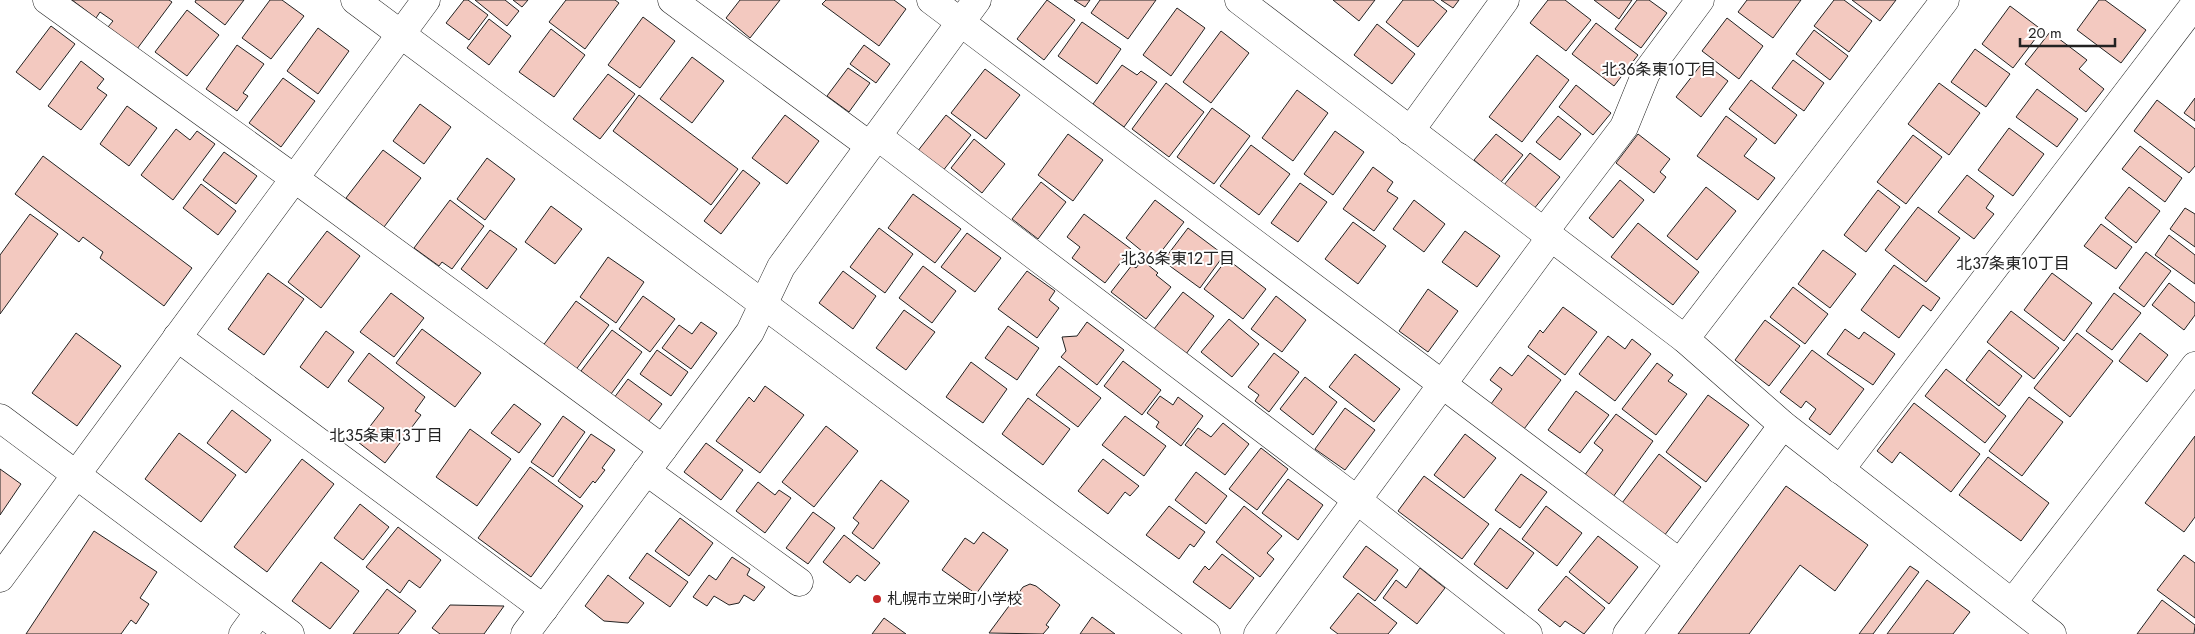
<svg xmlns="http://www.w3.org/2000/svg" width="2195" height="634" viewBox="0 0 2195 634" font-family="Jost,'Noto Sans JP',sans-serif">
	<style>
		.building { fill: #f3c9c0; stroke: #222 }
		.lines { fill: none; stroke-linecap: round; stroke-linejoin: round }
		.minor-casing { stroke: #222; stroke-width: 29 }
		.minor { stroke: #fff; stroke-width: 28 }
		.poi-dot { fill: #c62828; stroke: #fff; stroke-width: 2 }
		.labels { text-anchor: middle; stroke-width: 4; stroke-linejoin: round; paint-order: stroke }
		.poi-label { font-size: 15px; fill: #222; stroke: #fff; text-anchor: start }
		.neighbourhood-label { font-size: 16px; fill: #222; stroke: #fff }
	</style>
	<rect width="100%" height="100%" fill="#fff"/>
	<g class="building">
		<polygon points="72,0 169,0 172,2 137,49 108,27 113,21 100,12 96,18"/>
		<polygon points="196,0 244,0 225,25 195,2"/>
		<polygon points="270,0 282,0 304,16 271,59 242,38"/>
		<polygon points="464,0 468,0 488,15 469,40 446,23"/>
		<polygon points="475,0 505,0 519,11 507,26"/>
		<polygon points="513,0 528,0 522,7"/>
		<polygon points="566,0 615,0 619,3 585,49 549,22"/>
		<polygon points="740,0 780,0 750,38 726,18"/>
		<polygon points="826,0 894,0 906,9 879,46 822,4"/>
		<polygon points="1047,0 1075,20 1044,60 1017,39"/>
		<polygon points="1074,0 1090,0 1085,7"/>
		<polygon points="1100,0 1156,0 1128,39 1091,13"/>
		<polygon points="1333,0 1375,0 1359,21"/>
		<polygon points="1403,0 1433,0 1447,11 1418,47 1386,22"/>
		<polygon points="1441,0 1459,0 1453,8"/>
		<polygon points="1548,0 1565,0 1591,20 1566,51 1530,23"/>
		<polygon points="1594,0 1632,0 1619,19"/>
		<polygon points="1637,0 1649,0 1667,13 1641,48 1615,29"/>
		<polygon points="1747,0 1801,0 1773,38 1738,12"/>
		<polygon points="1834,0 1844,0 1872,21 1849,52 1814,26"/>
		<polygon points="1852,0 1896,0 1880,21"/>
		<polygon points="2099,0 2105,0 2146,30 2121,63 2077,30"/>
		<polygon points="2010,6 2042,30 2013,68 1982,44"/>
		<polygon points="1177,8 1205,28 1171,76 1143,55"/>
		<polygon points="187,10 219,35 187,76 155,52"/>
		<polygon points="643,17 675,41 640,88 608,65"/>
		<polygon points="1727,18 1763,46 1739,79 1702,51"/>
		<polygon points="489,19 511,36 489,65 467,48"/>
		<polygon points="1082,22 1121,49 1097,84 1058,56"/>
		<polygon points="1596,23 1638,55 1614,86 1572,54"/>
		<polygon points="1377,24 1415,54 1392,84 1354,55"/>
		<polygon points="51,26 75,44 40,90 16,72"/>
		<polygon points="318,28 349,51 318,94 287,71"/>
		<polygon points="551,29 585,55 554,97 519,72"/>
		<polygon points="1814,30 1848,56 1830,80 1796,54"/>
		<polygon points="1221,31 1249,53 1211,103 1183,82"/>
		<polygon points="2050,32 2087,60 2079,69 2104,89 2086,112 2025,64"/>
		<polygon points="237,45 264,64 243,93 248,96 237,111 206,89"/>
		<polygon points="864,45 890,64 876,83 850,64"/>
		<polygon points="1975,49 2010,74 1986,107 1951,82"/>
		<polygon points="1537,55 1569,80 1522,142 1489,117"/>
		<polygon points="692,57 724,81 692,123 660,99"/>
		<polygon points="1793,60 1824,83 1804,111 1772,88"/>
		<polygon points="81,61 104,79 97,88 107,95 81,130 48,106"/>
		<polygon points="1703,62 1728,81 1701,117 1676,97"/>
		<polygon points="1122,65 1137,75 1141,71 1157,82 1124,127 1093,104"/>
		<polygon points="848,68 870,83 849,112 827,96"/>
		<polygon points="985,69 1020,95 986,139 951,113"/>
		<polygon points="608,74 635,94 600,139 573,119"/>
		<polygon points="283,78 315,101 281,147 249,123"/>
		<polygon points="1751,80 1797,115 1775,144 1729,109"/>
		<polygon points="1166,83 1204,112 1169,157 1132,129"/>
		<polygon points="1939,83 1980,113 1949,155 1908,124"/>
		<polygon points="1576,85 1611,113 1593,135 1559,107"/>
		<polygon points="2037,89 2078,119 2057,147 2016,117"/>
		<polygon points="1297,90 1328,113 1293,161 1262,138"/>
		<polygon points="639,95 738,169 711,205 613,131"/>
		<polygon points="2195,98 2195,121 2184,113"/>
		<polygon points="2157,100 2195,129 2195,166 2189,173 2134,131"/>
		<polygon points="420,104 451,127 424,164 393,141"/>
		<polygon points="127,106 157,128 129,166 100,144"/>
		<polygon points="1212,108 1250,136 1214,184 1177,157"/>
		<polygon points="785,115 819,141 787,184 752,158"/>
		<polygon points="946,115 971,135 942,172 917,152"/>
		<polygon points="1558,116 1581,134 1560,160 1536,142"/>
		<polygon points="1726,116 1757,139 1744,156 1775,178 1758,200 1697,156"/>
		<polygon points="2009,128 2044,154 2013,196 1978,170"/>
		<polygon points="176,129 190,140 197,131 215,144 173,200 141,175"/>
		<polygon points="1335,131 1364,152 1333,195 1304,174"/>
		<polygon points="1068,134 1103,160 1073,201 1038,175"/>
		<polygon points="1496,134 1523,155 1501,182 1474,160"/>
		<polygon points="1638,134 1670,159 1660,172 1666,177 1654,193 1616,163"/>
		<polygon points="1913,135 1942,157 1906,204 1877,182"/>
		<polygon points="974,139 1005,164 982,193 951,168"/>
		<polygon points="1251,145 1290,174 1259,215 1220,186"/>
		<polygon points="2140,146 2182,178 2165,202 2122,169"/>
		<polygon points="383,150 421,178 384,227 346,198"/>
		<polygon points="224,152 257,176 236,204 203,180"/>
		<polygon points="1530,153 1560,177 1533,210 1504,185"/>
		<polygon points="43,156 192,268 164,306 100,258 103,252 83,237 79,242 15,194"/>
		<polygon points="487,158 515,179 485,220 457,199"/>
		<polygon points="1373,167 1393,182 1387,191 1398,198 1374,231 1343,209"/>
		<polygon points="743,170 760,183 721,234 704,221"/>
		<polygon points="1967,175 1994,196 1986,208 1994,214 1974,239 1938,212"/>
		<polygon points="1620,180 1644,200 1613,238 1589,218"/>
		<polygon points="1041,182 1066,202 1038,239 1012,219"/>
		<polygon points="1300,183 1327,202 1298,242 1271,223"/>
		<polygon points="201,184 236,211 218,235 183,208"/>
		<polygon points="1706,187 1736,211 1697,260 1667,236"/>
		<polygon points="2129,187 2160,211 2136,243 2105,218"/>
		<polygon points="1878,190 1900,207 1866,252 1844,235"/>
		<polygon points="913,194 961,229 935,263 888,228"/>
		<polygon points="450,200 484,226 452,269 442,262 439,266 414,248"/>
		<polygon points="1155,200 1184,222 1154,261 1126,238"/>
		<polygon points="1414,200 1445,224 1424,252 1393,229"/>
		<polygon points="551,206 582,229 555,264 525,242"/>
		<polygon points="1918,207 1960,238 1926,282 1885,250"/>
		<polygon points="2185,208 2195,214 2195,247 2170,229"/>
		<polygon points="30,214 58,234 0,314 0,255"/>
		<polygon points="1084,214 1131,249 1105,283 1072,258 1080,247 1067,237"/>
		<polygon points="1353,222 1386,246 1358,284 1325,259"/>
		<polygon points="1638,223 1699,272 1673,305 1611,257"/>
		<polygon points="2101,224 2132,247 2116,269 2084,246"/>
		<polygon points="879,228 913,254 885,293 850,267"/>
		<polygon points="1188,228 1224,255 1200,288 1163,261"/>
		<polygon points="490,230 517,249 487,289 461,269"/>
		<polygon points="327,231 360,256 321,308 288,282"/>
		<polygon points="1465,231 1500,256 1477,287 1442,262"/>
		<polygon points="967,233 1001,258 975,292 941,267"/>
		<polygon points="2169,235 2195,255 2195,284 2155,255"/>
		<polygon points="1823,250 1856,274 1830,308 1798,284"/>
		<polygon points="2146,252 2171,271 2144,307 2119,288"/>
		<polygon points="608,257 644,282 616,323 580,297"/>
		<polygon points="1227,259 1266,289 1243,319 1204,289"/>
		<polygon points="1142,260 1158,273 1156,275 1171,287 1146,319 1111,292 1132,265 1136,268"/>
		<polygon points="1894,265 1940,298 1931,311 1923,305 1899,338 1861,310"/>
		<polygon points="923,266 956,291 932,323 899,298"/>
		<polygon points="843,271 876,296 853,329 819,303"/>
		<polygon points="1027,271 1055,291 1049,300 1059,308 1037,338 998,309"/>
		<polygon points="268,273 304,299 264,355 228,329"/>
		<polygon points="2052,273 2092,303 2064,341 2024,310"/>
		<polygon points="2169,283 2195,303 2195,315 2184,330 2152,305"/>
		<polygon points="1793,287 1828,314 1805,344 1770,317"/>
		<polygon points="1428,289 1458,311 1428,352 1399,331"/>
		<polygon points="1183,292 1214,316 1186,354 1154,329"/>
		<polygon points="391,293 424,318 394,357 360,332"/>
		<polygon points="2114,293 2141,313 2112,350 2086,331"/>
		<polygon points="643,296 675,319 650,352 619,329"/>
		<polygon points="1276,296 1306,320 1282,352 1251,329"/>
		<polygon points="576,301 609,325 575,371 542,347"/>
		<polygon points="1563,307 1597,332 1565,375 1528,347 1540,330 1543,333"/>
		<polygon points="904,310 935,332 906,370 876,348"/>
		<polygon points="2011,311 2059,348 2034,379 1987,342"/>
		<polygon points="1229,319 1259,344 1232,377 1201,352"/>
		<polygon points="1765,320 1800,346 1769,386 1735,360"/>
		<polygon points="701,322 717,333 691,369 662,348 679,325 692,334"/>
		<polygon points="1087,322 1124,350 1097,385 1061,357 1066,351 1062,337 1077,336"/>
		<polygon points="1008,326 1039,348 1017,380 985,358"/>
		<polygon points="422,329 481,373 455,407 396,363"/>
		<polygon points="1845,329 1859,339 1864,332 1895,354 1873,385 1827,354"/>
		<polygon points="612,330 642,352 611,394 581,371"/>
		<polygon points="326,331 354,352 328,388 300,367"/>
		<polygon points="76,333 121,366 77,426 32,393"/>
		<polygon points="2077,333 2113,361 2070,417 2034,388"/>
		<polygon points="2140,333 2168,355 2147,382 2119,361"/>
		<polygon points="1608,336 1625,349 1632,339 1651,354 1615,401 1579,374"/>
		<polygon points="657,350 688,372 671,396 640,374"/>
		<polygon points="1812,350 1864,389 1830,435 1809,419 1816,409 1806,401 1801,408 1780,392"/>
		<polygon points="1989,350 2022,376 1999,406 1966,380"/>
		<polygon points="369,353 425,397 415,411 421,415 385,463 358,442 384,408 348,381"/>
		<polygon points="1274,353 1299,372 1269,412 1255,401 1259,395 1248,387"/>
		<polygon points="1355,354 1400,389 1374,422 1329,387"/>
		<polygon points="1528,355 1561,380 1521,433 1488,408 1502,389 1490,380 1500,367 1512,376"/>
		<polygon points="1123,361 1161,390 1142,415 1104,386"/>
		<polygon points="971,362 1007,389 983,423 946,397"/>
		<polygon points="1657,363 1673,375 1668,381 1687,394 1656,435 1622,409"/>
		<polygon points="1059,366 1101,398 1078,427 1036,395"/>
		<polygon points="1946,369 2006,416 1985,443 1925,396"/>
		<polygon points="1305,377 1337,402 1313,435 1280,409"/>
		<polygon points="628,379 662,404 645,426 611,402"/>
		<polygon points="765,386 804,415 760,473 716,441 749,397 754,402"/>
		<polygon points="1576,391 1609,415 1580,453 1548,430"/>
		<polygon points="1708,395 1749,425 1706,482 1666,452"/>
		<polygon points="1160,396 1173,405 1178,397 1203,416 1181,446 1156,427 1159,422 1147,413"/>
		<polygon points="2029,397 2063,422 2022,476 1989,451"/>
		<polygon points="1028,398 1070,429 1043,465 1002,434"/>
		<polygon points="1914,403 1980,454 1951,492 1900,452 1892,463 1877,451"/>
		<polygon points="514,404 541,424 519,453 491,433"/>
		<polygon points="1345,408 1375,430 1345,470 1315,449"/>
		<polygon points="232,410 271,440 246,473 207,443"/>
		<polygon points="1616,414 1653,441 1613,497 1584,476 1603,450 1594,443"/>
		<polygon points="563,416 585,432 553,477 531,462"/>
		<polygon points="1125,416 1166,446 1144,476 1102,445"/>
		<polygon points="1223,423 1249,444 1225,475 1185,445 1198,428 1211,437"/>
		<polygon points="826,426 858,451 814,507 782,482"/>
		<polygon points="470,429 511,459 477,506 436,477"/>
		<polygon points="179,433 236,475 201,522 145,479"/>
		<polygon points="591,434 615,450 602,468 605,470 595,483 593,481 580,498 558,481"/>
		<polygon points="1465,434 1496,458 1464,498 1434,475"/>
		<polygon points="2195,436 2195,517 2184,532 2145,503"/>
		<polygon points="706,443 743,470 721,500 684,472"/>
		<polygon points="1261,448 1288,469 1257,510 1229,489"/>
		<polygon points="1659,454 1701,487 1664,536 1622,503"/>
		<polygon points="1988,457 2049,503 2021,541 1959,495"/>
		<polygon points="302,459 334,484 267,572 234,547"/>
		<polygon points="1103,459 1139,486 1130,496 1125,492 1108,514 1078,491"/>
		<polygon points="530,467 583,506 531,577 478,538"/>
		<polygon points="0,469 21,484 0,515"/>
		<polygon points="1196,472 1227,496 1206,524 1175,500"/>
		<polygon points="1521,474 1547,492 1520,528 1495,510"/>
		<polygon points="1424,476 1489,524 1462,559 1398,511"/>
		<polygon points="1288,479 1323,505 1298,540 1262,513"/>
		<polygon points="881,480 909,501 873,549 852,533 859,523 853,518"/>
		<polygon points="758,482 775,495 779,490 791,498 765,533 736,511"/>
		<polygon points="1786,486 1868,545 1835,591 1800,565 1749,634 1678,634"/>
		<polygon points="360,504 389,527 363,560 334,538"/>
		<polygon points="1169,506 1205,532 1194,547 1190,544 1179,559 1146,535"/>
		<polygon points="1244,506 1282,536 1267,553 1274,559 1260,577 1216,542"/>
		<polygon points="1546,506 1582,533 1557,566 1522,539"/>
		<polygon points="813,512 835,528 808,564 786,548"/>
		<polygon points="680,518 713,543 689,576 655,551"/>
		<polygon points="398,527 441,560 420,588 409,580 400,593 366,567"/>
		<polygon points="1500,528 1534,553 1507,589 1474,564"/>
		<polygon points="94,531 157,572 140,598 149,604 136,624 131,620 121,634 26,634"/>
		<polygon points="983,532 1008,550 976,594 942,570 965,538 974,544"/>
		<polygon points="844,535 880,563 865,581 857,575 850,583 823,562"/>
		<polygon points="1598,536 1638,567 1609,604 1569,572"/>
		<polygon points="1366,546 1398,570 1375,601 1343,577"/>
		<polygon points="647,553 688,582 670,607 629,578"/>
		<polygon points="1222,554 1254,578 1230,609 1193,582 1205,566 1209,570"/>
		<polygon points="2184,555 2195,563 2195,618 2157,590"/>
		<polygon points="732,557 750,569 747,575 765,587 754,601 744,595 739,603 729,605 714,596 707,606 693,597 709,575 716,580"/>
		<polygon points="321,562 359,591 330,629 292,601"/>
		<polygon points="1910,566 1919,572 1873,634 1859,634"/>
		<polygon points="1420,568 1445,588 1417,624 1383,598 1396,580 1406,588"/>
		<polygon points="608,575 644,603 628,623 604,621 585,606"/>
		<polygon points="1566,576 1605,608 1584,634 1565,621 1560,627 1538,610"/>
		<polygon points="1927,580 1970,612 1953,634 1887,634"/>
		<polygon points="1030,584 1036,586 1060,605 1046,625 1049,627 1043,634 989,633 1023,587"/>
		<polygon points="387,589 416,611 398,634 353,634"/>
		<polygon points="1358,593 1397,623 1388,634 1338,634 1330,628"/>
		<polygon points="2162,600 2195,625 2194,634 2137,634"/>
		<polygon points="450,605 504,606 484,634 440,634 432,628"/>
		<polygon points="1092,617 1115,634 1080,634"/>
		<polygon points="884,618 906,634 872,634"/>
	</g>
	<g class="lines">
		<defs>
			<g id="minor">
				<polyline points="47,0 294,178 663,449"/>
				<polyline points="355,0 1206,634"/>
				<polyline points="672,0 870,146"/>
				<polyline points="931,0 1680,563"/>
				<polyline points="1239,0 1685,339 1783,425 2052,634"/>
				<polyline points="1410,131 1505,0"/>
				<polyline points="877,136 1357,500 1528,634"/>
				<polyline points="1544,232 1624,127 1646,73 1700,0"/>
				<polyline points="177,337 544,609"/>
				<polyline points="1685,339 1945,0"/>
				<polyline points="0,418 290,634"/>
				<polyline points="1840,470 2195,4"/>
				<polyline points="646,471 799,582"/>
				<polyline points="0,578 426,0"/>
				<polyline points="2013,602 2195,366"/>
				<polyline points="243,634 259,612"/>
				<polyline points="525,634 750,332 781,267 977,0"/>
				<polyline points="1258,634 1551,237"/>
				<polyline points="1627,634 1783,425"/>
			</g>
		</defs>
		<use href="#minor" class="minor-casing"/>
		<use href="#minor" class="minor"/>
	</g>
	<circle class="poi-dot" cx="877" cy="599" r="5"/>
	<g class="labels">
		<g class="poi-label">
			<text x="887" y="604">札幌市立栄町小学校</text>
		</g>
		<g class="neighbourhood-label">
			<text x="1659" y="75">北36条東10丁目</text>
			<text x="1178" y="264">北36条東12丁目</text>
			<text x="2013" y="269">北37条東10丁目</text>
			<text x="386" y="441">北35条東13丁目</text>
		</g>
	</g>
	<path d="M2020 38v8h95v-8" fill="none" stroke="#222222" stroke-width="2.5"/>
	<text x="2028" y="38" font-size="15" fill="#222222" stroke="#ffffff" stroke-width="4" paint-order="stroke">20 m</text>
</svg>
